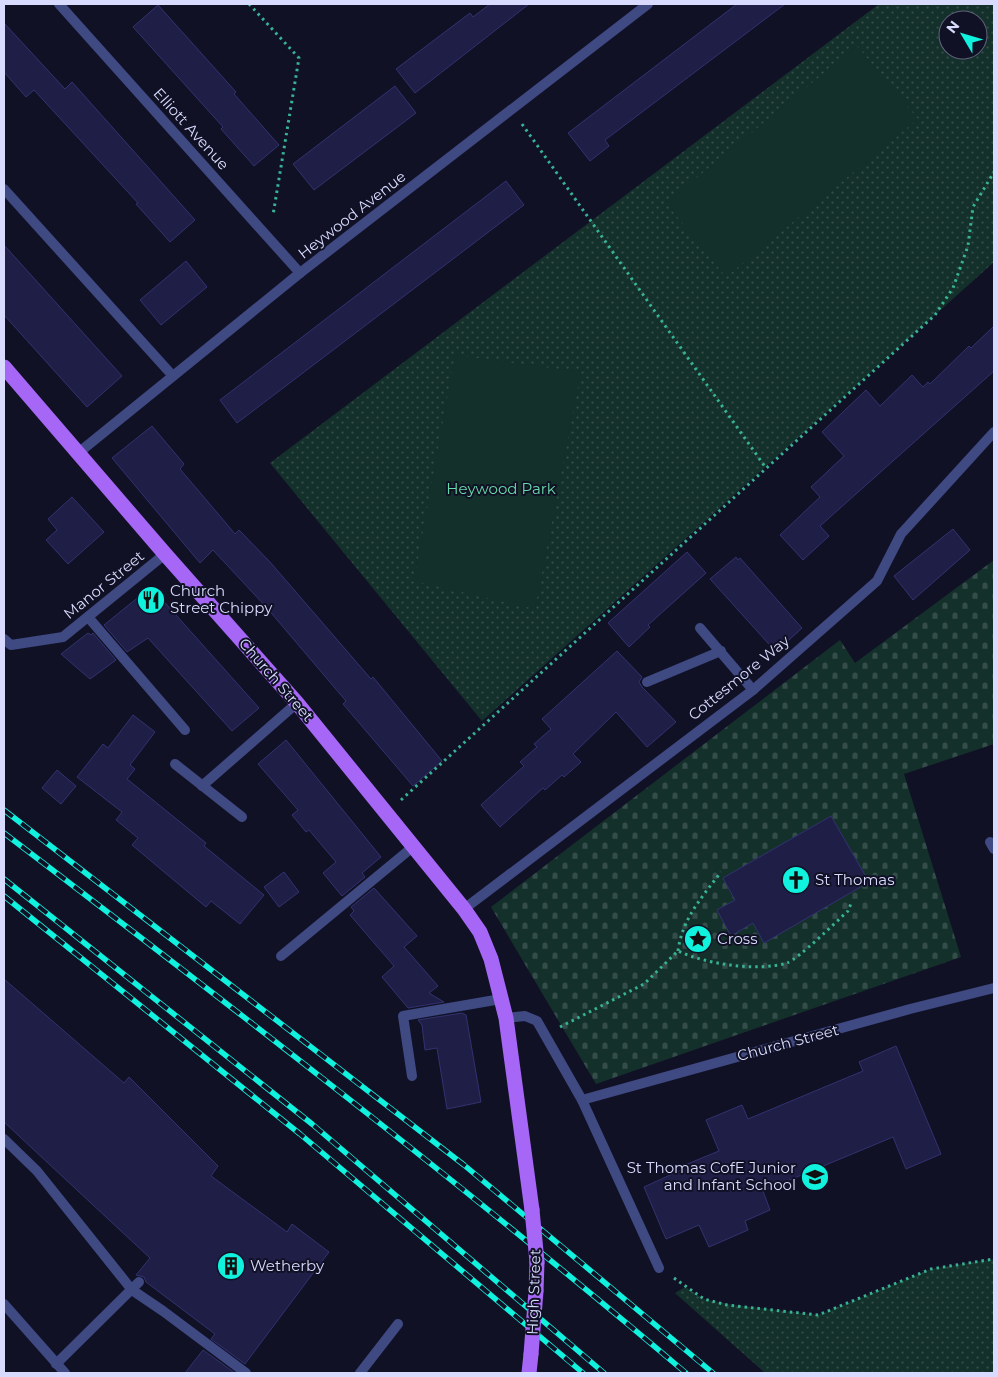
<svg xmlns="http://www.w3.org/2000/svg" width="998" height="1377" viewBox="0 0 998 1377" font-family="Montserrat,sans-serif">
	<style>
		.grass { fill: url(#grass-dots); fill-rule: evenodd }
		.cemetery { fill: url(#cemetery-stones) }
		.pitch { fill: #14302a }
		.building { fill: #1f1e46; stroke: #323271 }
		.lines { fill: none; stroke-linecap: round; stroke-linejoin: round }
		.path { stroke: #37b294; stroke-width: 3; stroke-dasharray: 2.5 4; stroke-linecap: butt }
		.lane { stroke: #3f4982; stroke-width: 10 }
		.street { stroke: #3f4982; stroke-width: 10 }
		.primary { stroke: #a666f6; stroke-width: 15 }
		.rail-casing { stroke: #10f1de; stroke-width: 5.5 }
		.rail { stroke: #111126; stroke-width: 4; stroke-dasharray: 11; stroke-linecap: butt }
		.primary-bridge { stroke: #a666f6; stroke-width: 15 }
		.labels { text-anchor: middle; stroke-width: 4; stroke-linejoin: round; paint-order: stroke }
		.street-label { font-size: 15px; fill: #d8dbfd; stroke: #111126 }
		.park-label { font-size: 15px; fill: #68d9a8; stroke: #111126 }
		.poi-label { font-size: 15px; fill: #d8dbfd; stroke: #111126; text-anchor: start }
	</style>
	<defs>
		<pattern id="grass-dots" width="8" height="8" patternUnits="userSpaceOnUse" patternTransform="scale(1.25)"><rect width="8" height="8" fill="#14302a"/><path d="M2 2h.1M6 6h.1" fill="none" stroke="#354d4a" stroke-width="1.8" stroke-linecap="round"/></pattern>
		<pattern id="cemetery-stones" width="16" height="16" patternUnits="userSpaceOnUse" patternTransform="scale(1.25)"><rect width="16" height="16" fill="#14302a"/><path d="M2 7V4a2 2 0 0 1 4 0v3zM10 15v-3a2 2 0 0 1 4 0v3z" fill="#354d4a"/></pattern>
	</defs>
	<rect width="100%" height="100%" fill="#111126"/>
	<g class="grass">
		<path d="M879,4H994V262L482,721L270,463ZM948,20H978V50H948Z"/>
		<polygon points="994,1259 994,1373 765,1373 675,1293 685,1287 704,1299 727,1304 818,1315 931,1269"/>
	</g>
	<polygon class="cemetery" points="994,560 994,744 904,774 961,957 596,1084 491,907 840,640 855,663"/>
	<g class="pitch">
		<polygon points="857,46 918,119 726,277 666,203"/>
		<polygon points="455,355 581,372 535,609 414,581"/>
	</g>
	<g class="building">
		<polygon points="490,4 529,4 415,93 396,69 470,13 473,17"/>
		<polygon points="737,4 785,4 605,140 609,146 590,161 568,133"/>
		<polygon points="158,5 236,92 234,94 279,145 254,166 221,129 223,127 133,27"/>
		<polygon points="4,23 65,89 72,82 195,220 170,242 136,204 138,203 34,90 26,97 4,72"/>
		<polygon points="395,86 416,113 314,190 293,164"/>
		<polygon points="506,181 524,205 237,423 220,400"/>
		<polygon points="4,245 122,376 87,407 4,315"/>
		<polygon points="186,261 207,287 161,325 140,300"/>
		<polygon points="994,326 994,371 820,526 829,536 803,560 780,535 820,497 811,487 844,456 822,432 866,390 880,406 912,375 923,387 928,382 930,384 969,346 971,348"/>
		<polygon points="152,426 184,464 180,469 225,522 235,534 239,530 270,562 371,679 373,677 442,761 413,786 343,704 346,701 267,608 213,550 200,563 112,458"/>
		<polygon points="72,497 104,532 68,564 46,540 57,530 48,519"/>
		<polygon points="953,529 970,550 913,600 894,576"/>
		<polygon points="687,552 706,573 648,625 650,627 629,647 608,623"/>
		<polygon points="736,557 738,560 740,558 802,628 776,652 710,579"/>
		<polygon points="151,587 259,708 232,731 148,638 127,652 104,625"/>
		<polygon points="88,633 91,635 93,633 116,660 90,679 61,654"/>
		<polygon points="617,651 642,677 639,682 642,687 676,722 647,747 616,712 573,754 581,762 564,777 562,775 545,790 543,788 500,827 481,805 524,766 520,762 537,747 534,744 551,729 542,719"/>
		<polygon points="133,715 155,732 130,765 135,769 127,779 206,843 204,846 264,895 240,924 211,901 206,907 132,845 138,838 116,820 122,812 77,777 103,744 108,748"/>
		<polygon points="286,740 381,857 362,873 365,877 342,896 323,873 336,862 309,830 306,832 292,815 298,810 258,764"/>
		<polygon points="57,770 76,786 61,804 42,788"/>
		<polygon points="831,816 869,882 764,943 753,923 731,936 717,910 735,900 723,878"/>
		<polygon points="284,872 299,892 279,907 264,887"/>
		<polygon points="374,888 417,936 404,947 438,986 429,993 444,1002 408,1008 382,977 394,966 350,915 354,911 351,907"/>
		<polygon points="4,979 124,1083 129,1077 218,1166 211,1176 287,1232 292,1224 329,1252 245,1364 211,1339 215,1334 146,1282 144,1277 136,1275 150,1258 4,1122"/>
		<polygon points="462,1013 466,1015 481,1102 447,1109 437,1048 425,1050 422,1025 418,1020"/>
		<polygon points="896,1046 941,1154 906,1169 893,1137 763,1191 770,1210 745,1221 748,1230 709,1247 699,1225 666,1239 644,1187 681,1170 680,1167 719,1151 706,1120 742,1105 748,1119 863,1071 859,1062"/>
		<polygon points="203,1350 235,1373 185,1373"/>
	</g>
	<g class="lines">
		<g class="path">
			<polyline points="249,4 299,58 273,215"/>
			<polyline points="522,124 766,468"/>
			<polyline points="401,800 935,315 953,288 968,246 973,207 994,172"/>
			<path d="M678,951C682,919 702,897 721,872"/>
			<path d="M560,1027L644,984L678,951C706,964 757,972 787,963C798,959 837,921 848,911L852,901"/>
			<polyline points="674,1278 704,1299 727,1305 818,1315 931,1269 994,1259"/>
		</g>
		<g class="lane">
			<polyline points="4,189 172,375"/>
			<polyline points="88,617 185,730"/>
			<polyline points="700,628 753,690"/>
			<polyline points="647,682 721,651"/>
			<polyline points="990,842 994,849"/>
			<polyline points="281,956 414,846"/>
			<polyline points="412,1076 403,1016 501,999"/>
			<polyline points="4,1139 37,1171 132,1290 163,1311 246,1373"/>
			<polyline points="56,1364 139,1282"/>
			<polyline points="360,1373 398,1324"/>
		</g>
		<g class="street">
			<polyline points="59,4 300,273"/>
			<polyline points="77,454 300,273 648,4"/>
			<polyline points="4,639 11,645 63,637 165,554"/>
			<polyline points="175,764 242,817"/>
			<polyline points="202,786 297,703"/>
			<polyline points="464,909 753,690 877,581 901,534 994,432"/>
			<polyline points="506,1018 525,1016 537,1021 582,1100 910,1009 994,988"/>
			<polyline points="582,1100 659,1268"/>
			<polyline points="4,1304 65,1373"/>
		</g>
		<g class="primary">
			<polyline points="4,367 165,554 297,703 464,909 480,932 491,959 506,1018 532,1210"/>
			<polyline points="536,1291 537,1262"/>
			<polyline points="529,1373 531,1354"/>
		</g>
		<defs>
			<g id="rail">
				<polyline points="4,810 464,1165 713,1373"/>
				<path d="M4,833C235,1009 465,1186 686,1373"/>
				<polyline points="4,879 312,1124 604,1373"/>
				<polyline points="4,896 300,1134 583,1373"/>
			</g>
		</defs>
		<use href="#rail" class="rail-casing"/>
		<use href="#rail" class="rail"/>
		<g class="primary-bridge">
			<polyline points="532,1210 537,1262"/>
			<polyline points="531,1354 536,1291"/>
		</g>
	</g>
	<defs>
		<symbol id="restaurant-disc" viewBox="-11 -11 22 22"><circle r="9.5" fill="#10f1de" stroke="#111126"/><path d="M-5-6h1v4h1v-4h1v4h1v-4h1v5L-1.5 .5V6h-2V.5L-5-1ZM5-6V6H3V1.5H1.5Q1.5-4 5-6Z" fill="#111"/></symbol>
		<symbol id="church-disc" viewBox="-11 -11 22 22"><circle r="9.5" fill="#10f1de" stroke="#111126"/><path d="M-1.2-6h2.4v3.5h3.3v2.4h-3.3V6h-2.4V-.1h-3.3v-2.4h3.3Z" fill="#111"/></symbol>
		<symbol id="sight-disc" viewBox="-11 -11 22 22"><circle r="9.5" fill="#10f1de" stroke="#111126"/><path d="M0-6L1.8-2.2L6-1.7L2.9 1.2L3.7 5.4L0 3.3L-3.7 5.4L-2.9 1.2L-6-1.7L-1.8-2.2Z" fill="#111"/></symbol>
		<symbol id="school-disc" viewBox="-11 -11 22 22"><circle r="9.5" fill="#10f1de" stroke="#111126"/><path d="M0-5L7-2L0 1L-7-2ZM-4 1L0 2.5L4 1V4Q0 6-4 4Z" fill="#111"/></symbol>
		<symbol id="building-disc" viewBox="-11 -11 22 22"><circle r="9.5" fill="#10f1de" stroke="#111126"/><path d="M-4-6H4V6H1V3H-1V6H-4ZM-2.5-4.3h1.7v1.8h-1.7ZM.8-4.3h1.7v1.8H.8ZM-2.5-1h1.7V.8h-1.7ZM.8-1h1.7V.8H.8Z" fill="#111"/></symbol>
	</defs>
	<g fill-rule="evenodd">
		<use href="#restaurant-disc" x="135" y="584" width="32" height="32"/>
		<use href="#church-disc" x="780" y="864" width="32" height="32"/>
		<use href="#sight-disc" x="682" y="923" width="32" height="32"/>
		<use href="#school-disc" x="799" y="1161" width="32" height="32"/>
		<use href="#building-disc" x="215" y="1250" width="32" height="32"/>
	</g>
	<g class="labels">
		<g class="street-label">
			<text transform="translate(191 129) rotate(48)" y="5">Elliott Avenue</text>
			<text transform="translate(352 215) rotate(-38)" y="5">Heywood Avenue</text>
			<text transform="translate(104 585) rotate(-39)" y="5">Manor Street</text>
			<text transform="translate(739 678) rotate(-39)" y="5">Cottesmore Way</text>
			<text transform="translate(276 680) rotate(49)" y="5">Church Street</text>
			<text transform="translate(788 1043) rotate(-15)" y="5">Church Street</text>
			<text transform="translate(534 1292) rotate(-88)" y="5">High Street</text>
		</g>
		<g class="park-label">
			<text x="501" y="494">Heywood Park</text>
		</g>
		<g class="poi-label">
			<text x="170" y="596">Church<tspan x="170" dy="17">Street Chippy</tspan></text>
			<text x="815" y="885">St Thomas</text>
			<text x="717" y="944">Cross</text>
			<text x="796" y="1173" text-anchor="end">St Thomas CofE Junior<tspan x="796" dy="17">and Infant School</tspan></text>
			<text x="250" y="1271">Wetherby</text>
		</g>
	</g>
	<rect width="998" height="1377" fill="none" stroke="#d8dbfd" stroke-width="10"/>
	<g transform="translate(963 35) rotate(308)"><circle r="24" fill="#111126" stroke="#61627c"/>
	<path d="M0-4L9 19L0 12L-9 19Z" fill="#10f1de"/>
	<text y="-8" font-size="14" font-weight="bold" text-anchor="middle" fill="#d8dbfd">N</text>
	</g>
</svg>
